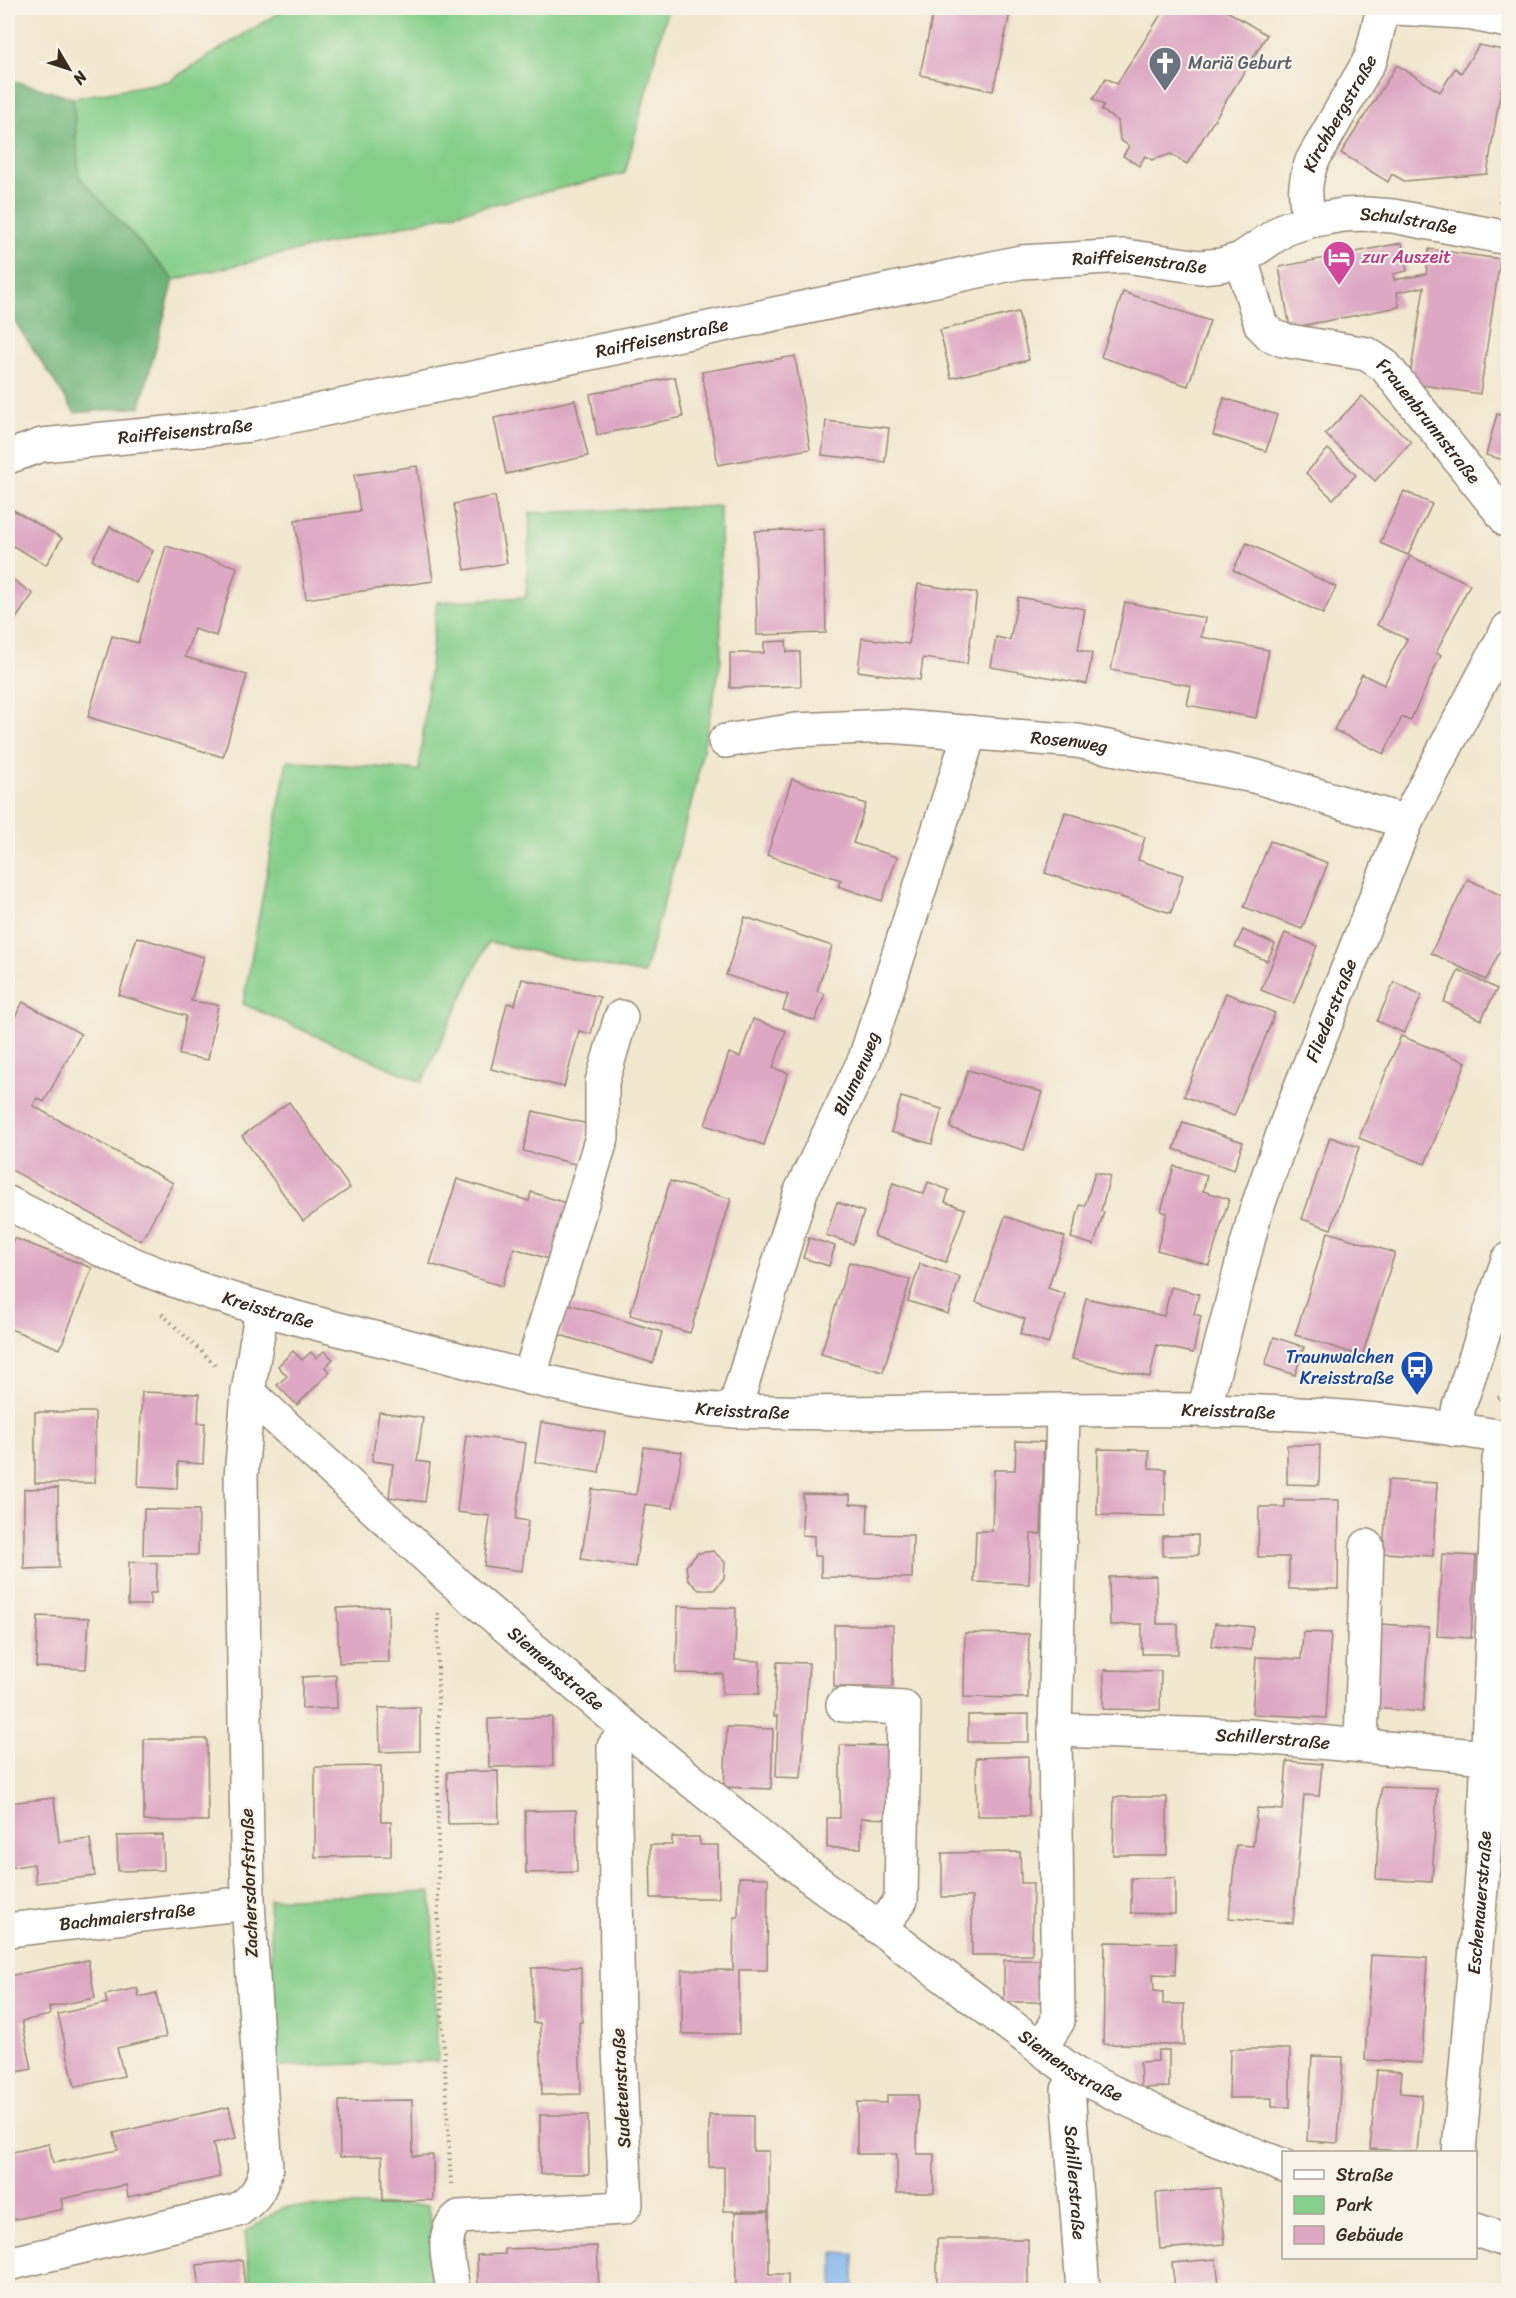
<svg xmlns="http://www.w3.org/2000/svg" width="1516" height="2298" viewBox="0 0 1516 2298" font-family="Sriracha,sans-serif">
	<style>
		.green { fill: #86cf8b; stroke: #607c54; stroke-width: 1.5 }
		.forest { fill: #6cb277; stroke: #546e4a; stroke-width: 1.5 }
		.water { fill: #7eb1eb; stroke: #5c6e84; stroke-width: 1.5 }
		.building { fill: #dea8c4 }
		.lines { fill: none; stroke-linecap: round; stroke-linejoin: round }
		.minor-casing { stroke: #968876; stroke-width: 36 }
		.path { stroke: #968876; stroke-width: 4; stroke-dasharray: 1.5 4.5; stroke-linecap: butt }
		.minor { stroke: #fff; stroke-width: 33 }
		.labels { text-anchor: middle; stroke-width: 4.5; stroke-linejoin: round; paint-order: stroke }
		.worship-label { font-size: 18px; fill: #5b616d; stroke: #f7f3e8; text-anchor: start }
		.street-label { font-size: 18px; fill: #3b2a1e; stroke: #f7f3e8 }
		.hotel-label { font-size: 18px; fill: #b23c85; stroke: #f7f3e8; text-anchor: start }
		.transit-label { font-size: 18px; fill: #164399; stroke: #f7f3e8; text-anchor: end }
	</style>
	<rect width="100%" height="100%" fill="#f7f3e8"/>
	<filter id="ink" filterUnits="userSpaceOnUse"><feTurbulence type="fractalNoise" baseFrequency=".0167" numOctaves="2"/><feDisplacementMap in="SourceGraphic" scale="12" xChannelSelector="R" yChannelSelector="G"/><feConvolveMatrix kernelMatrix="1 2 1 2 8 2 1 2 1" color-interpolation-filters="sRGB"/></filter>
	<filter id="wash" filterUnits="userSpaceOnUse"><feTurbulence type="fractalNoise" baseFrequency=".008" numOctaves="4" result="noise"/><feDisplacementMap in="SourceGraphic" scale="24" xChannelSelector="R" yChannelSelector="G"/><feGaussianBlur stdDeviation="1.35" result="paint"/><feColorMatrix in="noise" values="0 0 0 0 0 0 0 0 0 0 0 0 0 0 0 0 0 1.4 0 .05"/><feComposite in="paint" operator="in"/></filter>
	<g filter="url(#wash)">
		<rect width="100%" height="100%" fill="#f2e7cf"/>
		<g class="green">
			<polygon points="286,8 668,8 625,173 174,280 79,177 73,98 169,81"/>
			<polygon points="720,506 721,661 695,789 644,974 488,942 422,1082 243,1004 287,761 419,770 437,602 526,597 530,513"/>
			<polygon points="431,1892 438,2061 276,2067 269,1899"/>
			<polygon points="428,2205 438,2290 251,2290 245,2232 284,2207"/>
		</g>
		<polygon class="forest" points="8,79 73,98 79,177 174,280 140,407 75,413 8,311"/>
		<polygon class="water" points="833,2253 854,2254 854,2290 833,2290"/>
		<g id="blocks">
			<g class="building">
				<polygon points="934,8 1011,8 993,91 920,75"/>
				<polygon points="1165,8 1222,8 1267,35 1187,164 1171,154 1152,160 1145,156 1139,166 1123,156 1129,146 1120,140 1118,121 1101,110 1104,105 1093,99 1106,78 1117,84"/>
				<polygon points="1479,45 1508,51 1508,60 1500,94 1487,174 1404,181 1392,174 1388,182 1341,153 1397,65 1440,92 1455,68 1461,73"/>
				<polygon points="1402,243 1407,271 1393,274 1394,280 1426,274 1429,249 1500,259 1480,394 1409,383 1424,287 1397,292 1399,307 1290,328 1279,267"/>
				<polygon points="1123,292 1210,321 1188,386 1101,357"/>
				<polygon points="1018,312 1029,360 951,378 940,330"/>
				<polygon points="795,356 810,449 718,465 702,372"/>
				<polygon points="675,377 683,417 597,435 590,394"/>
				<polygon points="1362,396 1411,442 1375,481 1325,434"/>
				<polygon points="1224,398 1277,415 1266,451 1213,435"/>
				<polygon points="575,400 588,456 506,474 494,418"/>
				<polygon points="1497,414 1508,417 1508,461 1486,455"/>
				<polygon points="826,421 889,428 885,462 822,455"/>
				<polygon points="1328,449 1356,475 1333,499 1306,473"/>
				<polygon points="417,466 433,581 306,599 295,520 360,511 354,475"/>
				<polygon points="1404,491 1432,504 1408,555 1380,543"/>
				<polygon points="495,496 507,563 465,570 454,504"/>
				<polygon points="8,507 62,538 46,565 8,543"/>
				<polygon points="110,527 153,551 136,583 92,560"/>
				<polygon points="824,529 826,633 757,635 755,531"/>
				<polygon points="1247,543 1336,587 1323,614 1233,570"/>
				<polygon points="166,546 237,567 216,636 194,629 185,657 247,675 223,757 88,717 112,636 138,643"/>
				<polygon points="1410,556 1470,584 1436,653 1441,655 1410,721 1402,717 1384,754 1334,730 1362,674 1384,685 1407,639 1377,625"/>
				<polygon points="8,576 33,594 8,630"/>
				<polygon points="918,584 977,593 967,664 923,658 920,680 858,671 862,638 909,644"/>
				<polygon points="1018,597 1085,609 1078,650 1092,653 1087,684 991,667 996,637 1010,640"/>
				<polygon points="1125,602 1205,618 1201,637 1269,650 1256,718 1187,705 1191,686 1111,670"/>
				<polygon points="786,641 787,652 800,652 801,686 730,688 730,653 764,653 764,642"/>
				<polygon points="792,779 866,804 853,843 897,857 882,901 838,886 841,880 767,855"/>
				<polygon points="1065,812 1145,837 1138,860 1183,875 1171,913 1045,873"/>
				<polygon points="1270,841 1328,863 1302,929 1244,907"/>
				<polygon points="1468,879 1508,899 1508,935 1486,980 1431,953"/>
				<polygon points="745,917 832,946 817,991 825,994 815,1021 783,1010 788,995 726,975"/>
				<polygon points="1243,930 1275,944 1267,961 1235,947"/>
				<polygon points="1285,933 1317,946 1294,1003 1261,990"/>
				<polygon points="137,937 204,957 191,1001 218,1005 208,1060 179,1055 186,1016 119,995"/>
				<polygon points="1459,970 1497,989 1481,1020 1444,1002"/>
				<polygon points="522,979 600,997 591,1034 579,1031 564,1087 491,1069 507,1003 515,1005"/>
				<polygon points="1394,982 1422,995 1404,1033 1377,1021"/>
				<polygon points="1226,993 1275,1013 1234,1116 1184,1096"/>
				<polygon points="23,1002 81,1034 44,1102 37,1098 33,1106 173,1183 141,1241 8,1168 8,1030"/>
				<polygon points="753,1019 786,1031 773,1068 788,1073 764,1145 705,1125 729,1053 740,1057"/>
				<polygon points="1401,1036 1466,1062 1425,1164 1359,1138"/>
				<polygon points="968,1070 1042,1092 1024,1150 950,1128"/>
				<polygon points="901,1097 942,1109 932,1144 891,1132"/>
				<polygon points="289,1102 350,1188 303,1221 242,1136"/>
				<polygon points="533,1111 588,1124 579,1165 523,1151"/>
				<polygon points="1183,1122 1243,1142 1234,1170 1174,1149"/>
				<polygon points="1330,1137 1359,1147 1331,1229 1302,1219"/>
				<polygon points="1174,1166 1207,1175 1203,1191 1229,1199 1209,1265 1157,1250 1167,1213 1161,1211"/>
				<polygon points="1095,1172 1110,1176 1101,1211 1104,1212 1094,1245 1071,1238 1080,1205 1085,1206"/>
				<polygon points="457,1179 529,1201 531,1192 569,1204 552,1260 514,1248 502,1286 430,1264"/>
				<polygon points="670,1181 731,1199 690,1333 630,1315"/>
				<polygon points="928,1182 949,1190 945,1202 965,1209 946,1262 874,1236 893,1183 924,1194"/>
				<polygon points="837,1202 864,1212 853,1244 826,1235"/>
				<polygon points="1005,1216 1065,1237 1048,1288 1065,1294 1048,1344 1020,1334 1025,1319 976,1302"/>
				<polygon points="1328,1232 1395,1253 1362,1356 1295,1335"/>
				<polygon points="14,1238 92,1268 60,1349 8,1328 8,1254"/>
				<polygon points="809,1238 835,1246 829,1266 803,1258"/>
				<polygon points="849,1262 910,1280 883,1372 821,1354"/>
				<polygon points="920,1264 960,1277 948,1314 908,1301"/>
				<polygon points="1171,1287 1199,1294 1194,1314 1201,1316 1193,1353 1157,1345 1150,1377 1072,1359 1086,1298 1164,1316"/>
				<polygon points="569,1304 662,1332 653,1363 560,1335"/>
				<polygon points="1274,1337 1304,1347 1295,1375 1265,1365"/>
				<polygon points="293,1351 302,1360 311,1352 316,1358 324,1351 333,1359 325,1367 330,1372 297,1405 277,1385 287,1376 278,1366"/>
				<polygon points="142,1392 199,1394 198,1423 205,1423 203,1464 178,1462 177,1489 138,1487"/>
				<rect x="35" y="1412" width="60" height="71"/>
				<polygon points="379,1412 423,1418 417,1461 430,1463 425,1502 389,1497 393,1464 372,1461"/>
				<polygon points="541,1422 605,1432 599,1473 535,1462"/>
				<polygon points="466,1435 526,1443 516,1519 528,1521 522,1571 484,1566 490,1516 457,1512"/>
				<polygon points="1016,1441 1044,1442 1041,1534 1031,1534 1029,1584 974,1582 976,1531 992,1531 994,1470 1015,1470"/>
				<polygon points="1287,1445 1320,1445 1319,1485 1287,1484"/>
				<polygon points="644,1447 682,1452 673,1508 645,1504 635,1567 581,1559 592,1489 636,1495"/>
				<polygon points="1098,1449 1149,1450 1149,1468 1166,1469 1165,1516 1097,1515"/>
				<polygon points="1388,1480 1437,1483 1433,1556 1383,1553"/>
				<polygon points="58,1488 59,1568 24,1569 24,1489"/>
				<polygon points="803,1494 850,1495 850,1504 868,1505 867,1534 913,1535 912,1578 821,1577 821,1556 814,1556 814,1536 802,1535"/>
				<polygon points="1285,1500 1339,1500 1338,1589 1289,1589 1289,1557 1258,1557 1259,1507 1285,1507"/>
				<polygon points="144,1509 199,1510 198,1555 143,1555"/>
				<polygon points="1198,1535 1198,1555 1163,1556 1163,1536"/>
				<polygon points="713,1551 725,1562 724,1578 714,1590 699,1590 688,1580 686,1566 698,1553"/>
				<polygon points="1442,1554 1476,1556 1471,1638 1437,1636"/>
				<polygon points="129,1562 157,1563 156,1593 150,1593 150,1605 128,1605"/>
				<polygon points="1156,1576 1157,1624 1178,1624 1178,1654 1142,1654 1142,1624 1110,1625 1109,1577"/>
				<polygon points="388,1606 389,1662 339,1663 337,1608"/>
				<polygon points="678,1606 736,1608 735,1660 760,1661 759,1694 722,1694 723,1674 676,1673"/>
				<polygon points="38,1616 89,1618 86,1669 36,1667"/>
				<polygon points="1215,1623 1253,1627 1251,1650 1212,1646"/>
				<polygon points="1379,1624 1429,1627 1423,1712 1373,1708"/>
				<rect x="834" y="1625" width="59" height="62"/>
				<polygon points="1303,1632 1331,1633 1326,1718 1252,1714 1256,1657 1301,1659"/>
				<polygon points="965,1633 1029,1634 1028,1698 964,1697"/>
				<polygon points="777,1662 809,1663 801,1778 776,1777 778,1716 774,1716"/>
				<polygon points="1104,1670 1161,1671 1160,1710 1103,1709"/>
				<polygon points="336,1675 337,1708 302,1709 302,1677"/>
				<polygon points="420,1707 420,1751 380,1752 379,1708"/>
				<polygon points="1029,1714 1029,1742 968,1742 968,1715"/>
				<polygon points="552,1717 553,1766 489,1767 488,1719"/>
				<polygon points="727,1727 773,1729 771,1789 724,1787"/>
				<polygon points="144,1739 207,1739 208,1821 144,1821"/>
				<polygon points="840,1745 895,1746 894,1819 861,1818 861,1848 827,1848 827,1818 840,1818"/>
				<polygon points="1028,1756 1029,1816 977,1816 976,1758"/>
				<polygon points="1287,1761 1322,1764 1319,1796 1304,1795 1293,1923 1229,1918 1236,1845 1253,1846 1257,1808 1283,1810"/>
				<polygon points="381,1766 381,1822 391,1822 391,1856 315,1857 315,1767"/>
				<polygon points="498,1771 499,1823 448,1824 447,1772"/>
				<polygon points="1381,1787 1437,1789 1432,1882 1376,1879"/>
				<polygon points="1114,1797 1167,1797 1167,1855 1113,1855"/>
				<polygon points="54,1798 59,1842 90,1839 95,1876 36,1883 34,1864 8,1868 8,1803"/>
				<polygon points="576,1810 577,1872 526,1873 525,1811"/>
				<polygon points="163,1835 164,1870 118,1871 117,1836"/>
				<polygon points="672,1837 699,1837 700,1845 718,1845 719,1898 651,1898 650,1845 672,1845"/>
				<polygon points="1020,1852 1021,1883 1033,1883 1032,1955 972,1955 972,1897 942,1897 942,1853"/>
				<polygon points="739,1877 768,1878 767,1970 739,1970 739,2034 682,2034 682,1970 733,1970 734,1917 738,1917"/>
				<polygon points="1131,1878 1175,1878 1175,1914 1131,1913"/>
				<polygon points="1105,1942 1176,1943 1175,1975 1153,1974 1154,1991 1163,1992 1163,2004 1184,2004 1184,2045 1103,2044"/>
				<polygon points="1371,1955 1427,1958 1422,2063 1365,2060"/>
				<polygon points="88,1960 95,1998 49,2007 50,2015 22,2021 32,2069 8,2074 8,1976"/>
				<rect x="1004" y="1960" width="39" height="42"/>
				<polygon points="581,1967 582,2022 579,2022 581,2094 542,2095 540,2023 533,2023 532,1968"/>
				<polygon points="137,1988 139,1997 156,1993 166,2037 117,2048 124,2076 75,2087 58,2014 107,2003 105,1995"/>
				<polygon points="1230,2049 1290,2049 1290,2107 1272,2107 1272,2098 1229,2098"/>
				<polygon points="1158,2050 1169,2050 1169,2087 1141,2088 1140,2062 1158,2061"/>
				<polygon points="1312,2056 1343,2057 1338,2143 1307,2141"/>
				<polygon points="1377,2070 1402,2072 1400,2093 1422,2095 1417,2152 1370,2149"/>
				<polygon points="887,2095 918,2095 917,2154 934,2154 934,2193 897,2193 897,2154 857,2154 857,2102 887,2103"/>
				<polygon points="412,2100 413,2156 433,2155 433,2200 383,2201 382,2156 340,2157 339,2101"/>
				<polygon points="229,2107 236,2138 213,2143 220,2177 128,2197 126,2185 61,2199 63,2209 8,2221 8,2153 49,2144 53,2163 118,2150 114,2133"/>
				<polygon points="540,2115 588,2115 589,2174 540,2174"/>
				<polygon points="709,2115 753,2116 753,2151 769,2151 769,2211 724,2211 724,2167 709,2167"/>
				<polygon points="1220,2188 1225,2244 1160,2249 1156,2193"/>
				<polygon points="735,2212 769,2212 769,2274 788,2274 788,2290 736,2290"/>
				<rect x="937" y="2239" width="91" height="51"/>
				<polygon points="597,2246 599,2290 478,2290 477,2255 505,2254 505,2249"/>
				<polygon points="1216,2259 1219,2284 1175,2288 1172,2263"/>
				<polygon points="242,2260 245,2290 200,2290 197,2265"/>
				<polygon points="687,2285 709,2289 709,2290 686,2290"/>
			</g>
		</g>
	</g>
	<g filter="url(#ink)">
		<use href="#blocks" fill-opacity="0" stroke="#968876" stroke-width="1.5"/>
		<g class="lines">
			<defs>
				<g id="minor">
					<polyline points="1396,8 1463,12 1508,21"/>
					<path id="s1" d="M1309,221C1305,195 1303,186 1312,161L1371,58L1383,8"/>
					<path id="s2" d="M1241,259L1261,325L1271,335L1283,340L1367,354L1385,366L1508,521"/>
					<path id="s3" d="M8,457L42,445L250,425L1021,262L1125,256L1200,267L1221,265L1241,259L1285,229L1309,221L1343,215L1366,214L1393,216L1508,238"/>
					<path id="s4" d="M725,741L796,730L889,726L1077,741L1254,776L1406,822"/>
					<path id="s5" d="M8,1203C60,1229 113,1258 168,1278C260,1312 356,1333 450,1357C544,1382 641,1407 738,1411C846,1415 954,1411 1062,1410C1211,1408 1362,1411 1508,1438"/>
					<polyline points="529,1378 602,1137 602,1082 621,1017"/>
					<path id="s6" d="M248,1392L463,1590L629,1730L808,1875L1078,2076L1195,2131L1284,2166"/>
					<path id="s7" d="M1204,1410L1255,1214L1290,1114L1406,822L1508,629"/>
					<path id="s8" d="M734,1411L801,1191L865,1059L970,732"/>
					<polyline points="1455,1430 1459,1406 1508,1260"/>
					<polyline points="843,1705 904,1708 901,1900 881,1928"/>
					<path id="s9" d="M1055,1730L1251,1736L1487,1757"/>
					<polyline points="1361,1745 1367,1546"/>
					<path id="s10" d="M8,1930L248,1903"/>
					<polyline points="1041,2048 1058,2021 1055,1730 1063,1410"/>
					<path id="s11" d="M1078,2076L1068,2090L1083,2290"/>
					<path id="s12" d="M1459,2152L1484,1852L1499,1460L1504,1437"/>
					<polyline points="1476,2230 1508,2241"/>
					<path d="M8,2264L238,2210C256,2197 260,2191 266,2169L248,1903L241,1477L248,1392L262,1309"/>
					<path d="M453,2290C450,2266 438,2234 459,2217L623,2208L626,2204L618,2026L614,1747L629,1730"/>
				</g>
			</defs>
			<use href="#minor" class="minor-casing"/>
			<g class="path">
				<polyline points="1500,202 1508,161"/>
				<polyline points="162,1314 217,1367"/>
				<polyline points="1498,1398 1508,1395"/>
				<polyline points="438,1613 438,1935 451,2184"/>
			</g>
			<use href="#minor" class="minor"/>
		</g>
	</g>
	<defs>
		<symbol id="church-pin" viewBox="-11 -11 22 30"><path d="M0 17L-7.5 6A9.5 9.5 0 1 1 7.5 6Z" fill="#6b7280" stroke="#f7f3e8"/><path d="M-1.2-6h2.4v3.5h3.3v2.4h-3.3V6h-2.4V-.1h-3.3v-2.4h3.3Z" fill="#fff"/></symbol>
		<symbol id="hotel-pin" viewBox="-11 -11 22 30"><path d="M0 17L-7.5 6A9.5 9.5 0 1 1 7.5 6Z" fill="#d1479c" stroke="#f7f3e8"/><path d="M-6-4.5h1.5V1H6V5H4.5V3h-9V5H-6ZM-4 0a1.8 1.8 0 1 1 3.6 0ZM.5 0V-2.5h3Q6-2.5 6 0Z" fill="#fff"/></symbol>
		<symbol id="bus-pin" viewBox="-11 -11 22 30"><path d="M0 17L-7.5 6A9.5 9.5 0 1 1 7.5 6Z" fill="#1a4fb4" stroke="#f7f3e8"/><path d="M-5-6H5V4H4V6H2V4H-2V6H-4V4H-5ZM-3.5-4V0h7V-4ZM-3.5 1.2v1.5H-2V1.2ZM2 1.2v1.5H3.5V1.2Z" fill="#fff"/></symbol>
	</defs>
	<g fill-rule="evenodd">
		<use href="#church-pin" x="1146" y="44" width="38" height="52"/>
		<use href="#hotel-pin" x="1320" y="238" width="38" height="52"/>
		<use href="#bus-pin" x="1398" y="1348" width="38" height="52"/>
	</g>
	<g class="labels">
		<g class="worship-label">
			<text x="1188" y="69">Mariä Geburt</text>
		</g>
		<g class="street-label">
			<text dy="6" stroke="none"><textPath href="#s1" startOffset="116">Kirchbergstraße</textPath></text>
			<text dy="6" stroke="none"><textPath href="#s3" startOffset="1434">Schulstraße</textPath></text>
			<text dy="6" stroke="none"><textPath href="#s3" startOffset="1152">Raiffeisenstraße</textPath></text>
			<text dy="6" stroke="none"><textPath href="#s3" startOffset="666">Raiffeisenstraße</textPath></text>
			<text dy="6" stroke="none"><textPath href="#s2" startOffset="273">Frauenbrunnstraße</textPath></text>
			<text dy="6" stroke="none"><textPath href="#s3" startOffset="180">Raiffeisenstraße</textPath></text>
			<text dy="6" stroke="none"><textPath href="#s4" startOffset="346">Rosenweg</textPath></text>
			<text dy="6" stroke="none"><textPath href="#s7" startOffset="420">Fliederstraße</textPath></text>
			<text dy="6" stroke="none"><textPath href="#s8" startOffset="360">Blumenweg</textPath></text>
			<text dy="6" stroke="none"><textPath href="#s5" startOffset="282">Kreisstraße</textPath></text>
			<text dy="6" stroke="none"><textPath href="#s5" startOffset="768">Kreisstraße</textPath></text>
			<text dy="6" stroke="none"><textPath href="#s5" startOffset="1254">Kreisstraße</textPath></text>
			<text dy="6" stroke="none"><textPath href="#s6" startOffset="414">Siemensstraße</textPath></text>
			<text dy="6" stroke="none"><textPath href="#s9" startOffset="218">Schillerstraße</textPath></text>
			<text transform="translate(249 1883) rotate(-92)" y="6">Zachersdorfstraße</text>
			<text dy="6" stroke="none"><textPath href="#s12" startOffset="250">Eschenauerstraße</textPath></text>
			<text dy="6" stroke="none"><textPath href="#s10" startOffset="120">Bachmaierstraße</textPath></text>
			<text dy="6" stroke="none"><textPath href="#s6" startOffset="1065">Siemensstraße</textPath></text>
			<text transform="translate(621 2088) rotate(-93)" y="6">Sudetenstraße</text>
			<text dy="6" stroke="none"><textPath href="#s11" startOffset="110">Schillerstraße</textPath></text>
		</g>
		<g class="hotel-label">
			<text x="1362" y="263">zur Auszeit</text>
		</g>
		<g class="transit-label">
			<text x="1394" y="1363">Traunwalchen<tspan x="1394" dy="21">Kreisstraße</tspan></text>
		</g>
	</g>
	<rect width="1516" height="2298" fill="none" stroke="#f7f3e8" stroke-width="30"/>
	<rect x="1282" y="2151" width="195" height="108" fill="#f7f3e8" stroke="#aca397" stroke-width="1.5"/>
	<rect x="1294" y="2170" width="30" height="9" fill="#ffffff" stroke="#aca397" stroke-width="1.5"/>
	<text x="1336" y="2181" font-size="18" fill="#3b2a1e">Straße</text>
	<rect x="1294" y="2196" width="30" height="18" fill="#86cf8b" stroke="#aca397" stroke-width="1.5"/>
	<text x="1336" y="2211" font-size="18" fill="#3b2a1e">Park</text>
	<rect x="1294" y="2226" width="30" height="18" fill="#dea8c4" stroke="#aca397" stroke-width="1.5"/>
	<text x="1336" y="2241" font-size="18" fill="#3b2a1e">Gebäude</text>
	<g transform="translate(69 69) rotate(129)" stroke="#f7f3e8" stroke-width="4.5" paint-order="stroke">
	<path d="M0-4.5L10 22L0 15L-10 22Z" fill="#3b2a1e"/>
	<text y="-9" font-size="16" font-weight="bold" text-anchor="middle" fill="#3b2a1e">N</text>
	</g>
</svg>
